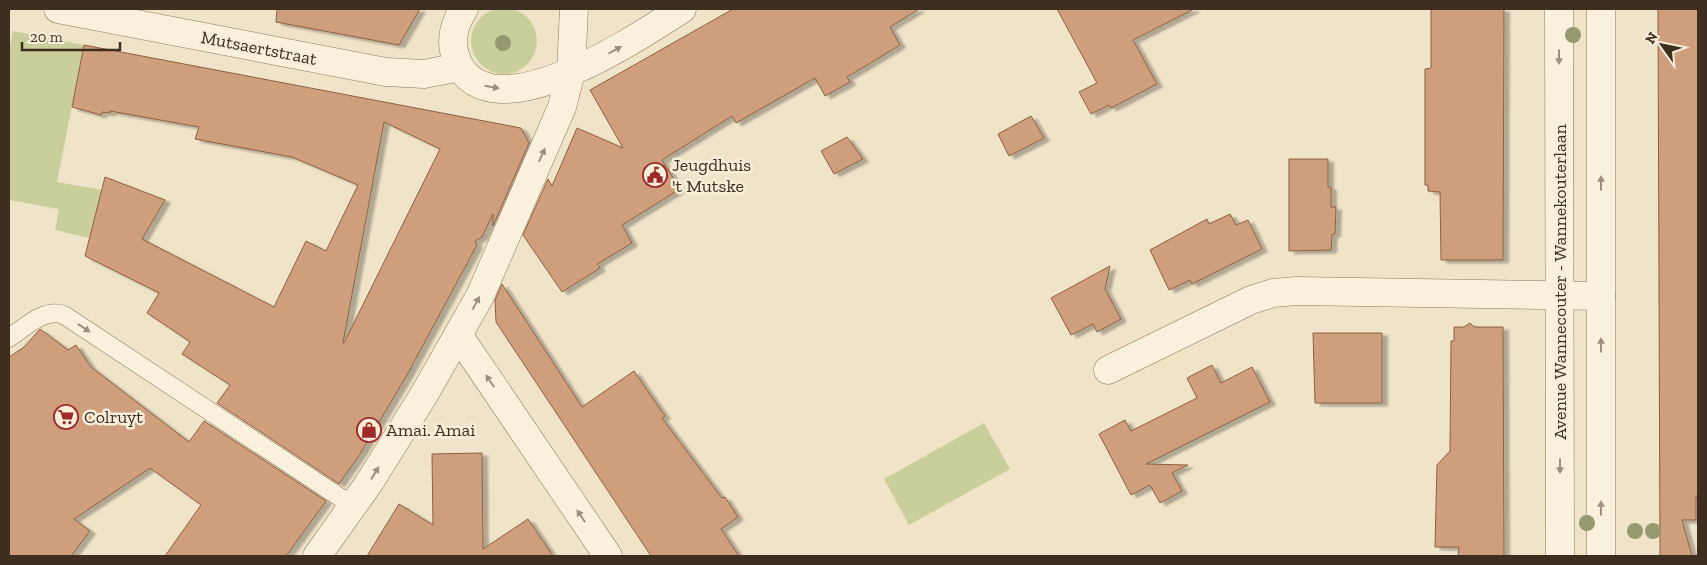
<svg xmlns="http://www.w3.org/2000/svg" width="1707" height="565" viewBox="0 0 1707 565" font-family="'Zilla Slab',serif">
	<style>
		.green { fill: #c9cf9b }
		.building { fill: #cf9f7d; stroke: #8d5f41; fill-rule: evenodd; filter: url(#shadow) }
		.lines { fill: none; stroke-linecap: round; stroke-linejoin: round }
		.lane-casing { stroke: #8d765c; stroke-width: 19 }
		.street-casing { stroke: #8d765c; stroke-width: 29 }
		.lane { stroke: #faf1dc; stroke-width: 18 }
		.street { stroke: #faf1dc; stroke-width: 28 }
		.tree { fill: #96986f }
		.oneway { fill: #9c907e }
		.labels { text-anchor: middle; stroke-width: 5; stroke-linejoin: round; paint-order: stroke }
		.street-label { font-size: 18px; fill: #3d2e20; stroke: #f7eed8 }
		.poi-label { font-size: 18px; fill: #3d2e20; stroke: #f7eed8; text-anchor: start }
	</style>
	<defs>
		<filter id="shadow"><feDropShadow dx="5.5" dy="3" stdDeviation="1" flood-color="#0004"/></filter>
	</defs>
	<rect width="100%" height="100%" fill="#f0e4c8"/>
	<g class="green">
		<circle cx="504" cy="41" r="33"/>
		<polygon points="13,31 84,45 57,182 103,190 89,238 55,230 59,209 9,200 9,53"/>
		<polygon points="984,423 1010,469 909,525 884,479"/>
	</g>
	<g class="building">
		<polygon points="277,9 420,9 399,45 276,22"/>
		<polygon points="733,9 919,9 890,27 900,45 847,77 850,82 825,96 815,78 736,123 732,116 662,160 680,189 622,225 632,243 597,264 600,268 562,292 523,235 548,179 552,186 577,128 623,148 590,90"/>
		<polygon points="1057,9 1194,9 1133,40 1157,84 1111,108 1109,105 1091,114 1079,92 1097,83"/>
		<polygon points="1431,9 1504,9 1503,260 1441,260 1440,192 1428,191 1428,185 1425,185 1425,69 1431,68"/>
		<polygon points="1658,9 1697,9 1698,13 1698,496 1696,496 1696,520 1682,520 1692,556 1660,556"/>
		<path d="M84,45L521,128L529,143L493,226V214L482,237L475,241L477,245L407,375L360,454L339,484L217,403L230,385L182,354L190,342L147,313L159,293L85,256L105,177L165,200L142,239L274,307L306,241L326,251L358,185L292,157L195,139L199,127L110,111V113L102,112L101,115L72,107ZM384,122L440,149L344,343H343Z"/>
		<polygon points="1031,116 1044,138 1009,156 998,134"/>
		<polygon points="847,137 863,159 834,174 821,151"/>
		<polygon points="1289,159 1328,159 1328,187 1331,187 1331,207 1336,207 1335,234 1332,234 1331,250 1289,251"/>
		<polygon points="1230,214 1236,225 1248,220 1262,249 1192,284 1190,280 1169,290 1150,250 1207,219 1209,224"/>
		<polygon points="1110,266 1105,289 1121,319 1097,332 1093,324 1071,335 1051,298"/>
		<polygon points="502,284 582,407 634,371 665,416 662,418 722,498 725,497 738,517 721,529 739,556 651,556 496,322 495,300"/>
		<polygon points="1470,323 1474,327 1503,327 1504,556 1458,556 1459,547 1435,547 1437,465 1450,451 1451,341 1454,341 1454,327 1464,327"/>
		<polygon points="40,329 68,350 76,345 91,367 189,442 204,421 326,501 286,556 165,556 201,505 150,468 74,519 90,531 71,556 9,556 9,357 24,347"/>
		<polygon points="1313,333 1382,333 1382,403 1315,403"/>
		<polygon points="1212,365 1221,383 1252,367 1270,402 1146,464 1188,465 1172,473 1182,491 1160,503 1150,485 1131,495 1099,434 1125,420 1131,431 1197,398 1187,378"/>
		<polygon points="482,453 483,549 528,519 553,556 367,556 399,504 433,525 432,454"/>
	</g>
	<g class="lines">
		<defs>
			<path id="lane" d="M9,338C24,328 45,307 64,315L353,506"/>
			<g id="street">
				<polyline points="58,9 386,72 424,74 460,67"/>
				<path d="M464,9C452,27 449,45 459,65C496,134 641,35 682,9"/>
				<polyline points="1559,9 1560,556"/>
				<polyline points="459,336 608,556"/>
				<polyline points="1108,370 1251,300 1273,293 1297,291 1601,296"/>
				<polyline points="317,556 369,483 425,393 480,296 562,107 571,72 574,9"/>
				<polyline points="1601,556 1601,9"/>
			</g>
		</defs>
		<use href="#lane" class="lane-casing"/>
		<use href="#street" class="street-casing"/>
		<use href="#lane" class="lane"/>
		<use href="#street" class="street"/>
	</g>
	<g class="tree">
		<circle cx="1573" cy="35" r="8"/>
		<circle cx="503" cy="43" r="8"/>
		<circle cx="1587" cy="523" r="8"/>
		<circle cx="1635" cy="531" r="8"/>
		<circle cx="1653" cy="531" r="8"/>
	</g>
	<defs><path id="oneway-solid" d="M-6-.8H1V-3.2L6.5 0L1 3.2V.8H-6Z" transform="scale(1.25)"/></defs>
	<g class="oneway">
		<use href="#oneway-solid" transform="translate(615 50) rotate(-29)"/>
		<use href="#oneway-solid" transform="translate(1559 57) rotate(90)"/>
		<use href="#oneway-solid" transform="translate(492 87) rotate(10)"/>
		<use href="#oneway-solid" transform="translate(542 155) rotate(-66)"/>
		<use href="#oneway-solid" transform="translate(1601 183) rotate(-90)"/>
		<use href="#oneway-solid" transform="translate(476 303) rotate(-62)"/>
		<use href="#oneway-solid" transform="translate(84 328) rotate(34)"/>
		<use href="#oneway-solid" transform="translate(1601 345) rotate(-90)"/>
		<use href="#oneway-solid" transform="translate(490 381) rotate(-124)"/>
		<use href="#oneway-solid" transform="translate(1560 466) rotate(90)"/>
		<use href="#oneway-solid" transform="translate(375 473) rotate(-58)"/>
		<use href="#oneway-solid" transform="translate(1601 508) rotate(-90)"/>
		<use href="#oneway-solid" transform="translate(581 516) rotate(-124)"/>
	</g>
	<defs>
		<symbol id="civic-ring" viewBox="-11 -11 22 22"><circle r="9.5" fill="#f7eed8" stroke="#9e2a2b" stroke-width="1.5"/><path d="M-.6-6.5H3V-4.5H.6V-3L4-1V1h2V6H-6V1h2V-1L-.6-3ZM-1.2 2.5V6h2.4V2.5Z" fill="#9e2a2b"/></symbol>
		<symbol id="supermarket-ring" viewBox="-11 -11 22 22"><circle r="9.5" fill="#f7eed8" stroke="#9e2a2b" stroke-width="1.5"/><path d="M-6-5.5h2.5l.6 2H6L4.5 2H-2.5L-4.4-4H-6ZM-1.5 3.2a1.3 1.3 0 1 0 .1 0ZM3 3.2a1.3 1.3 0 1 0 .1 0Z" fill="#9e2a2b"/></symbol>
		<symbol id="shop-ring" viewBox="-11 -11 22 22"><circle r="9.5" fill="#f7eed8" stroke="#9e2a2b" stroke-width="1.5"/><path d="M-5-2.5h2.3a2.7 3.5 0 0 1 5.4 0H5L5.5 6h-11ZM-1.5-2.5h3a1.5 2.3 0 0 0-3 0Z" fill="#9e2a2b"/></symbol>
	</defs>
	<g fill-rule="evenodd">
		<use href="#civic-ring" x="641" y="161" width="28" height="28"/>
		<use href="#supermarket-ring" x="52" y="403" width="28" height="28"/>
		<use href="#shop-ring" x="355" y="416" width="28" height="28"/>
	</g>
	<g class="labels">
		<g class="street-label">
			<text transform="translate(259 48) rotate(11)" y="6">Mutsaertstraat</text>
			<text transform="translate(1560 282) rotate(-90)" y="6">Avenue Wannecouter - Wannekouterlaan</text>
		</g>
		<g class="poi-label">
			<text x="672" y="171">Jeugdhuis<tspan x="672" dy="21">'t Mutske</tspan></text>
			<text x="84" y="423">Colruyt</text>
			<text x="386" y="436">Amai. Amai</text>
		</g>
	</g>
	<rect width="1707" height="565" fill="none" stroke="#3d2e20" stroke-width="20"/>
	<g transform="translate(1662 45) rotate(303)" stroke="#f7eed8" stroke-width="4" paint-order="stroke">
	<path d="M0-4L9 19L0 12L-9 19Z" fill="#3d2e20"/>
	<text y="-8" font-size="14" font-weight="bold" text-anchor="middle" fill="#3d2e20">N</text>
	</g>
	<path d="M22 42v8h98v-8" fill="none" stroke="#3d2e20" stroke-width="2.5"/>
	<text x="30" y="42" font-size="15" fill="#3d2e20" stroke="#f7eed8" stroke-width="4" paint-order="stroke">20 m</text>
</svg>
